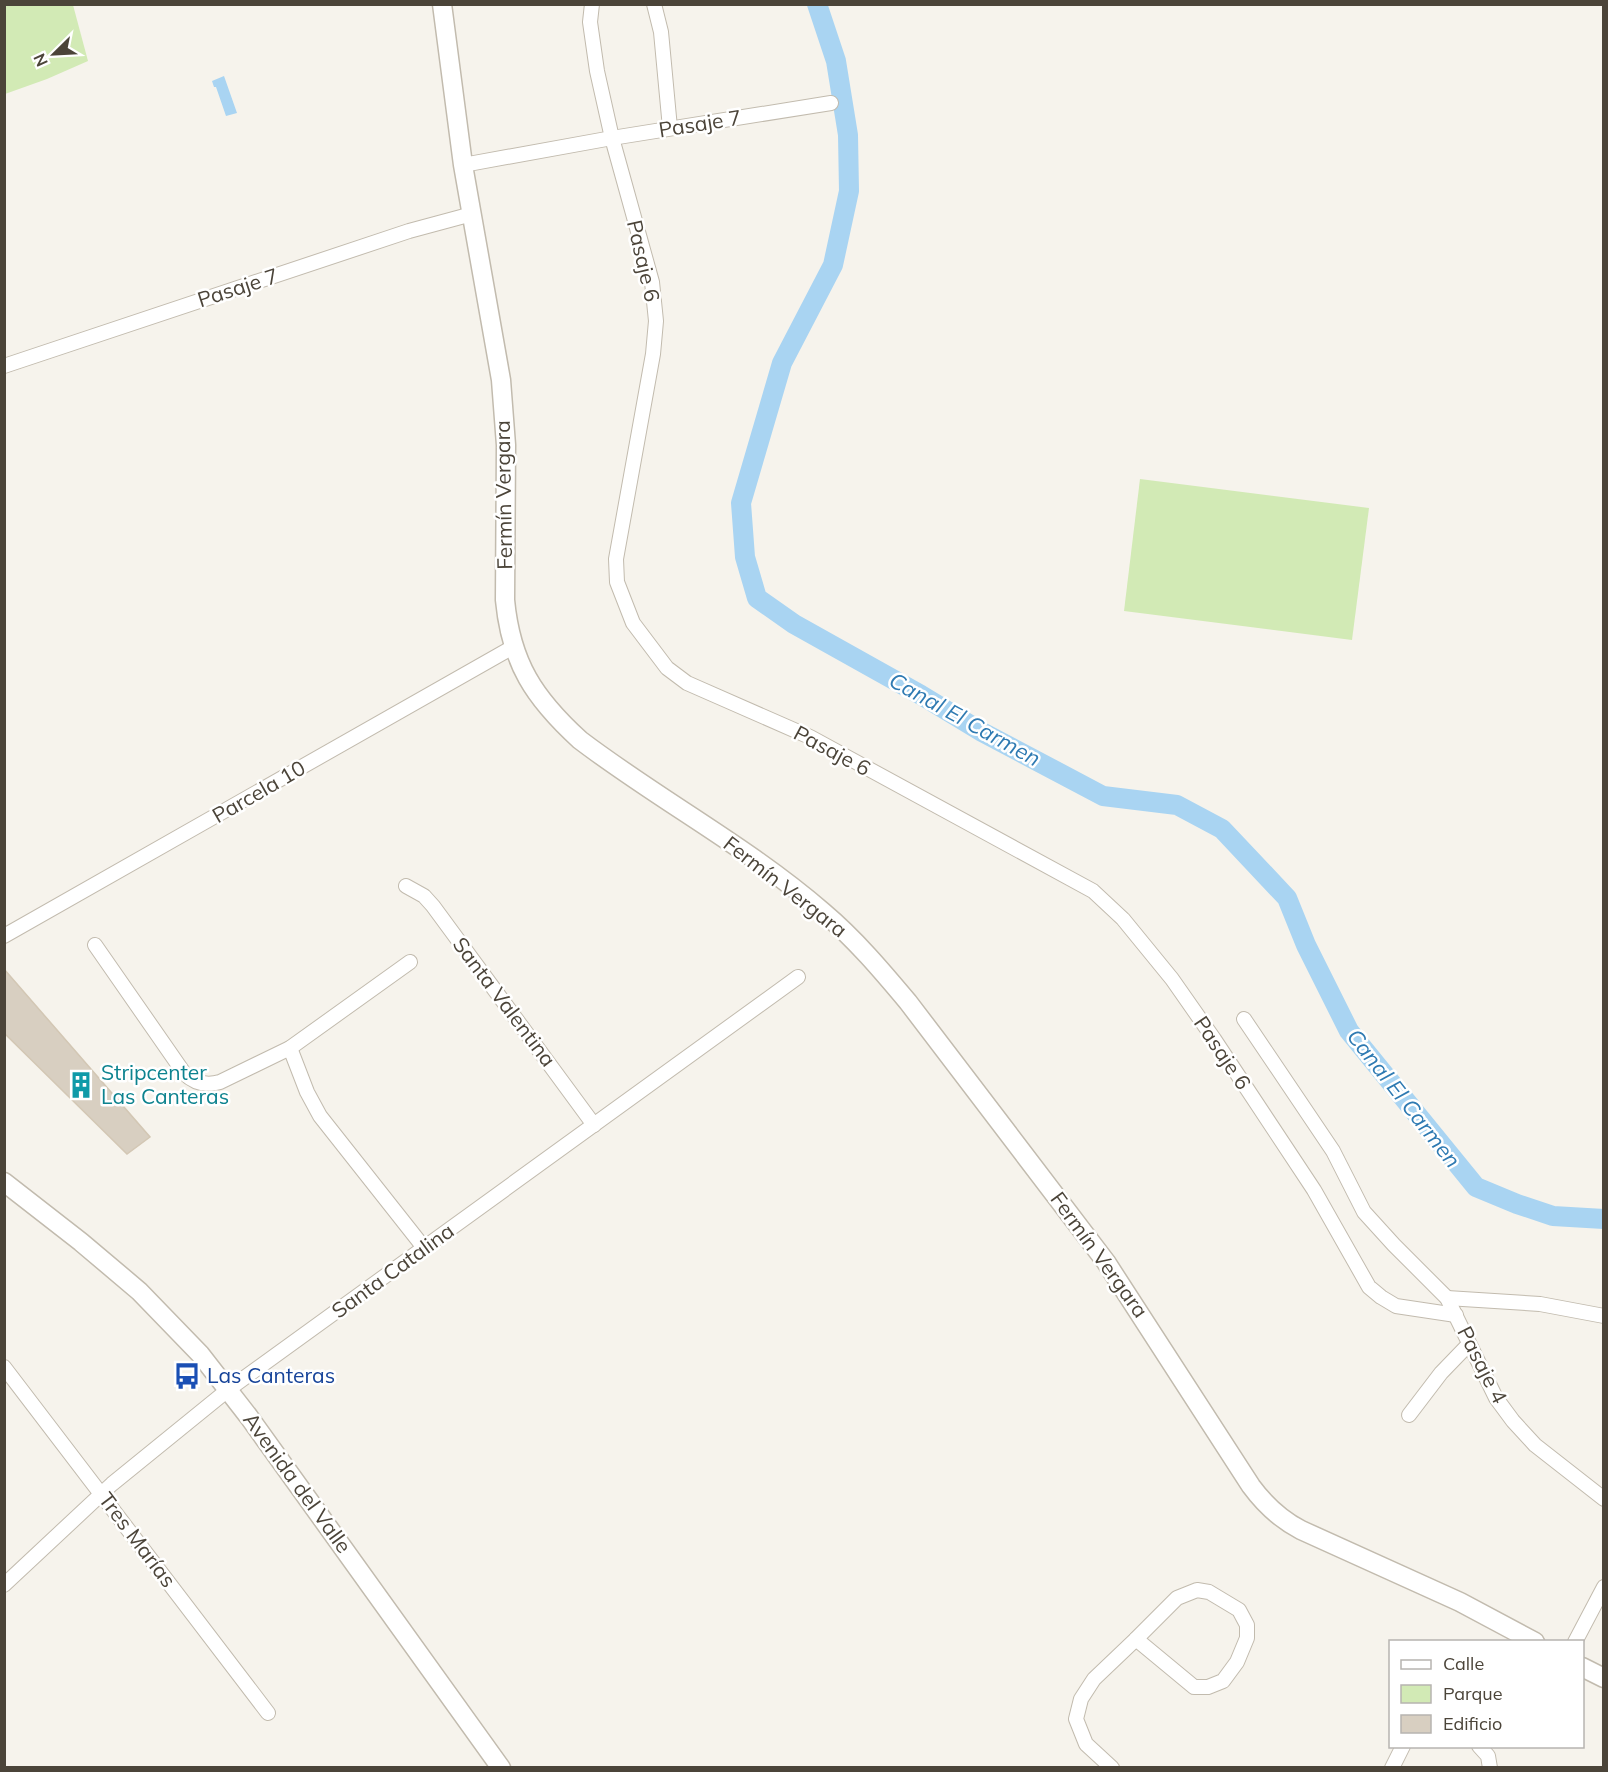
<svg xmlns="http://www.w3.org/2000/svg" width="1608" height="1772" viewBox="0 0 1608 1772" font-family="Mulish,sans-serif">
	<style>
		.green { fill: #d2eab5 }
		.water { fill: #a9d4f2 }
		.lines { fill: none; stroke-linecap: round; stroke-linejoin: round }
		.canal { stroke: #a9d4f2; stroke-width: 20 }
		.building { fill: #d8cfc1; stroke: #d3c7b4; stroke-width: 1.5 }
		.minor-casing { stroke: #c2bbae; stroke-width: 16 }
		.tertiary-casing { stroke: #c2bbae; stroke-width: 21 }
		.minor { stroke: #fff; stroke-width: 14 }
		.tertiary { stroke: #fff; stroke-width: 18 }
		.labels { text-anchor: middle; stroke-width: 5; stroke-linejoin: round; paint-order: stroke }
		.street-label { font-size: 21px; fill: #4b4439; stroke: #fff }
		.culture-label { font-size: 21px; fill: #0d838f; stroke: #fff; text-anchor: start }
		.transit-label { font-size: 21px; fill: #164399; stroke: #fff; text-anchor: start }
		.water-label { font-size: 22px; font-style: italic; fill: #2e7ab2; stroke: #fff }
	</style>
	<rect width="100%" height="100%" fill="#f6f3ec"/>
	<g class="green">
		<polygon points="4,5 73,5 88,61 47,79 5,94"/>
		<polygon points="1140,479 1369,508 1352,640 1124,611"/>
	</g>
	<polygon class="water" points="224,76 237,113 226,116 216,87 214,87 212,81"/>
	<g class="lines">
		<polyline class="canal" points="817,4 836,61 848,135 849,191 833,265 782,363 741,503 745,557 757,598 794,624 921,695 982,732 1103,796 1177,805 1222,829 1287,898 1306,945 1349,1031 1476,1187 1517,1204 1553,1216 1604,1219"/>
	</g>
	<polygon class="building" points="4,969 150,1137 127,1154 4,1033"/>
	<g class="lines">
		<defs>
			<g id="minor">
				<polyline points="592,4 590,22 597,71 612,138 652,282 656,321 653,354 616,559 617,582 633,623 667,668 687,683 810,737 1093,891 1123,919 1172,979 1214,1039 1314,1190 1369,1287 1381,1297 1396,1306 1456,1315"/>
				<polyline points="654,4 661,32 670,128"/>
				<polyline points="463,165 612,138 831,103"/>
				<polyline points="4,366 409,231 472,214"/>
				<polyline points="406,886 424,896 433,906 594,1125"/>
				<polyline points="4,936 513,647"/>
				<path d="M95,945L184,1073C194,1083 206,1086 220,1082L290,1048L410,962"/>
				<polyline points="1244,1019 1333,1151 1364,1212 1394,1245 1447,1298 1496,1398 1513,1421 1535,1445 1604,1499"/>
				<polyline points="290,1048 307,1092 320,1116 425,1249"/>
				<polyline points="1447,1298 1540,1304 1604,1316"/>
				<polyline points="4,1367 268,1713"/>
				<polyline points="1409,1415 1441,1373 1469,1344"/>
				<polyline points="4,1585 112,1484 229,1389 798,977"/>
				<polygon points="1197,1590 1209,1592 1239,1610 1247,1625 1247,1638 1237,1662 1223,1681 1208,1687 1194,1687 1136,1639 1177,1598"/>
				<polyline points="1575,1642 1604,1587"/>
				<polyline points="1479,1746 1488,1756 1490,1768"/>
				<polyline points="1112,1768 1086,1744 1076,1719 1081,1699 1094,1679 1136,1639"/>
				<polyline points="1392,1768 1403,1746"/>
			</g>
			<g id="tertiary">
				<path d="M442,4L463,165L501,380L506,445L505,600C511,663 534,698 580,740C659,800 748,847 823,912C855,939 882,971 908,1002L1106,1262L1251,1486C1265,1505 1280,1519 1301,1530L1460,1602L1535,1642"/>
				<polyline points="4,1182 81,1242 139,1291 200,1354 249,1417 501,1768"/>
				<polyline points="1582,1667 1604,1678"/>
			</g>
		</defs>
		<use href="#minor" class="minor-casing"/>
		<use href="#tertiary" class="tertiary-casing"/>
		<use href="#minor" class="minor"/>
		<use href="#tertiary" class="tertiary"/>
	</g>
	<defs>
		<symbol id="building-bare" viewBox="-9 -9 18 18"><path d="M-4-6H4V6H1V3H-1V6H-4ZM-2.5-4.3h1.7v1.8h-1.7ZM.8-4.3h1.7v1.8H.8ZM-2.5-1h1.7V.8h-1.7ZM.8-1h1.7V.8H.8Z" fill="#0f9aa8" stroke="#fff" stroke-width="2.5" paint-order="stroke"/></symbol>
		<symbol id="bus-bare" viewBox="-9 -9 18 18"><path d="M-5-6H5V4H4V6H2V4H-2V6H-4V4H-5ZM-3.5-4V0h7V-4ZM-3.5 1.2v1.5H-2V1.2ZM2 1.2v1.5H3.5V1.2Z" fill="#1a4fb4" stroke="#fff" stroke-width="2.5" paint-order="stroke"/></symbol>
	</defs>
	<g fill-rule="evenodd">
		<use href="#building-bare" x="62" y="1066" width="38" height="38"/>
		<use href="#bus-bare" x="168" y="1357" width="38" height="38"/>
	</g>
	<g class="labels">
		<g class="street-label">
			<text transform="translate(700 124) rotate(-9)" y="7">Pasaje 7</text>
			<text transform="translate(643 261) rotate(77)" y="7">Pasaje 6</text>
			<text transform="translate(238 288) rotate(-18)" y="7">Pasaje 7</text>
			<text transform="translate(504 495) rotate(-91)" y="7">Fermín Vergara</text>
			<text transform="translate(832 751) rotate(28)" y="7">Pasaje 6</text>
			<text transform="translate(259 792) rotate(-30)" y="7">Parcela 10</text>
			<text transform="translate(785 887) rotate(38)" y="7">Fermín Vergara</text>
			<text transform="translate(504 1002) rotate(53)" y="7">Santa Valentina</text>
			<text transform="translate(1222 1053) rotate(56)" y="7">Pasaje 6</text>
			<text transform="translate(1099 1255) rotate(54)" y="7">Fermín Vergara</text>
			<text transform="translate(393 1271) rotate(-36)" y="7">Santa Catalina</text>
			<text transform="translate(1482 1365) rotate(63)" y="7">Pasaje 4</text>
			<text transform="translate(297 1483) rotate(54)" y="7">Avenida del Valle</text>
			<text transform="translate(137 1540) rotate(53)" y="7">Tres Marías</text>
		</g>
		<g class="culture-label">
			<text x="101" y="1080">Stripcenter<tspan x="101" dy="24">Las Canteras</tspan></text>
		</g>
		<g class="transit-label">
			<text x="207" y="1383">Las Canteras</text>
		</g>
		<g class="water-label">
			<text transform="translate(965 719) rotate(29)" y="8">Canal El Carmen</text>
			<text transform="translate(1404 1098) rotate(52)" y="8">Canal El Carmen</text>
		</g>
	</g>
	<rect width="1608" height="1772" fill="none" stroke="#4b4439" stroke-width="12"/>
	<rect x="1389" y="1640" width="195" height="108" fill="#ffffff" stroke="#b7b4b0" stroke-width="1.5"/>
	<rect x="1401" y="1660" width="30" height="9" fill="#ffffff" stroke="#b7b4b0" stroke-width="1.5"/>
	<text x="1443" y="1670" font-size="18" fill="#4b4439">Calle</text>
	<rect x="1401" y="1685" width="30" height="18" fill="#d2eab5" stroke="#b7b4b0" stroke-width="1.5"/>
	<text x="1443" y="1700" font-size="18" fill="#4b4439">Parque</text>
	<rect x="1401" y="1715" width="30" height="18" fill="#d8cfc1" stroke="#b7b4b0" stroke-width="1.5"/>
	<text x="1443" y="1730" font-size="18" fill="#4b4439">Edificio</text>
	<g transform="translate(54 54) rotate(246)" stroke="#ffffff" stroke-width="4.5" paint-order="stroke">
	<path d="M0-4.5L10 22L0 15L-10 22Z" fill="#4b4439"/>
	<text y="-9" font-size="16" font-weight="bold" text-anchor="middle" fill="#4b4439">N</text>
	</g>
</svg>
